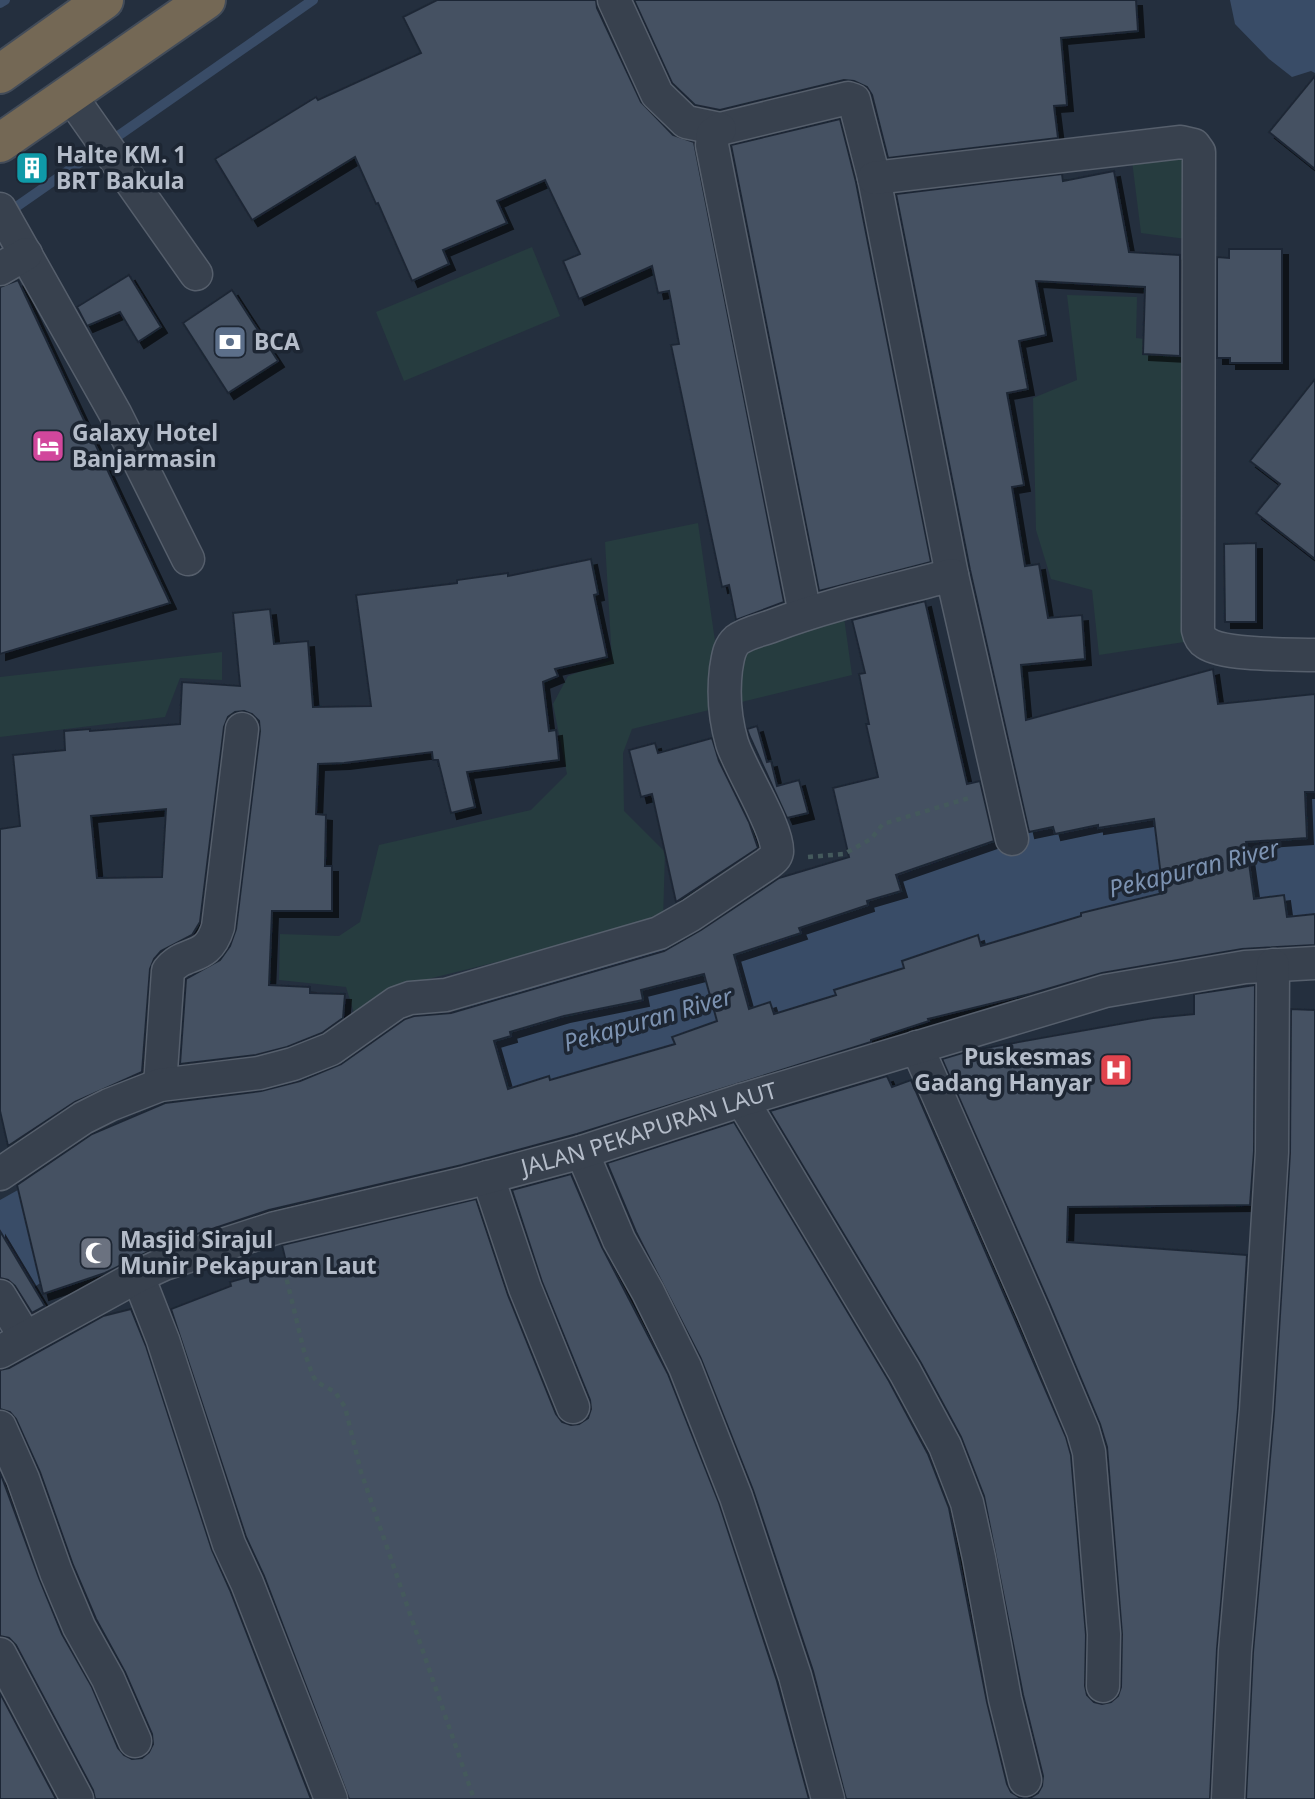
<svg xmlns="http://www.w3.org/2000/svg" width="1315" height="1799" viewBox="0 0 1315 1799" font-family="'Noto Sans',sans-serif">
	<style>
		.green { fill: #263c3f }
		.water { fill: #394c67 }
		.lines { fill: none; stroke-linecap: round; stroke-linejoin: round }
		.stream { stroke: #394c67; stroke-width: 10 }
		.building { fill: #455162; stroke: #1f2835; stroke-width: 2; fill-rule: evenodd; filter: url(#shadow) }
		.minor-casing { stroke: #565f6c; stroke-width: 35 }
		.highway-casing { stroke: #434c59; stroke-width: 42 }
		.path { stroke: #44595c; stroke-width: 4.5; stroke-dasharray: 5 5; stroke-linecap: butt }
		.minor { stroke: #38414e; stroke-width: 32 }
		.highway { stroke: #746855; stroke-width: 38 }
		.labels { text-anchor: middle; stroke-width: 7; stroke-linejoin: round; paint-order: stroke }
		.poi-label { font-size: 23px; font-weight: bold; fill: #b4bcc9; stroke: #1d2633; text-anchor: start }
		.street-label { font-size: 23px; fill: #b4bcc9; stroke: #1d2633 }
		.water-label { font-size: 24px; font-style: italic; fill: #7c92b1; stroke: #1d2633 }
	</style>
	<defs>
		<filter id="shadow"><feDropShadow dx="6" dy="6" stdDeviation="0" flood-color="#0009"/></filter>
	</defs>
	<rect width="100%" height="100%" fill="#242f3e"/>
	<g class="green">
		<polygon points="1190,148 1186,239 1141,233 1132,161"/>
		<polygon points="532,247 560,316 404,381 376,312"/>
		<polygon points="1067,295 1137,297 1136,338 1195,344 1191,641 1099,655 1092,590 1051,579 1036,530 1033,398 1077,380"/>
		<polygon points="698,523 715,641 843,610 852,675 632,729 623,753 624,811 665,852 663,921 432,978 354,1013 346,987 279,980 280,934 339,936 360,922 379,845 531,810 567,774 553,704 568,676 612,660 605,542"/>
		<polygon points="222,652 222,680 180,678 165,717 0,737 0,677"/>
	</g>
	<g class="water">
		<polygon points="1230,0 1315,0 1315,73 1311,71 1292,77 1269,59 1235,24"/>
		<polygon points="1315,718 1315,935 1211,944 1030,987 84,1255 0,1309 0,1200 75,1158 201,1108 309,1076 420,1023 907,859 1031,830"/>
	</g>
	<g class="lines">
		<g class="stream">
			<polyline points="0,3 5,0"/>
			<polyline points="6,214 313,0"/>
		</g>
	</g>
	<g class="building">
		<polygon points="437,0 596,0 597,8 641,102 673,135 694,142 784,602 736,620 729,585 722,587 671,345 679,344 669,291 658,293 652,266 579,299 563,261 580,254 545,180 497,201 507,223 443,250 449,264 412,281 378,203 376,204 355,157 252,220 215,159 316,97 318,100 421,53 403,17"/>
		<polygon points="634,0 1136,0 1138,31 1061,38 1067,105 1054,106 1058,138 888,158 872,95 867,87 854,81 844,80 720,110 695,105 672,83"/>
		<polygon points="1315,76 1315,169 1269,132"/>
		<polygon points="840,119 856,182 931,562 819,591 731,145"/>
		<path d="M1114,171L1129,252L1180,255V356L1143,354L1145,287L1036,281L1046,335L1019,341L1028,389L1007,393L1024,485L1012,487L1025,566L1039,564L1048,618L1082,615L1085,659L1021,665L1026,720L1213,669L1218,704L1315,694V792H1305L1307,838L1246,842L1254,899L1284,895L1287,917L1315,914V945L1242,949L1102,973L1030,994L928,1019L929,1021L871,1040V1042L577,1134L462,1165L269,1210L158,1247L105,1273L43,1294L17,1185L92,1134L165,1103L261,1091L300,1081L341,1064L405,1019L414,1016L451,1013L664,951L701,930L779,878L849,857L833,788L878,777L866,724H869L859,674L865,673L852,620L925,601L967,784L980,781L994,841L896,875L901,891L867,901L868,905L799,928L801,933L734,955L749,1009L770,1002L774,1014L836,995L834,990L904,968L902,961L978,935L981,946L1081,916V913L1163,893L1154,819L1098,828V825L1055,834L1053,827L1029,832L970,570L896,194L1062,174L1063,181ZM704,974L717,1021L672,1037L675,1044L550,1080L549,1076L508,1089L494,1041L511,1036L510,1032L564,1016L643,1000L641,990Z"/>
		<polygon points="1229,249 1282,249 1282,363 1230,363 1230,358 1217,358 1217,257 1229,258"/>
		<polygon points="129,275 161,327 138,342 120,312 87,326 77,307"/>
		<polygon points="18,280 170,603 0,654 0,287"/>
		<polygon points="232,290 278,361 228,393 183,323"/>
		<polygon points="1315,379 1315,559 1256,513 1280,484 1250,461"/>
		<polygon points="1256,543 1256,622 1225,622 1224,544"/>
		<path d="M591,559L598,594L594,595L607,657L555,669L558,676L543,682L549,731L556,730L559,760L467,772L475,807L451,813L438,760H433L432,752L344,763L318,764L316,814L326,815L325,866H332V911H272L269,985L310,987V993L345,994L343,1018L322,1033L287,1047L256,1055L180,1064L186,979L220,960L230,946L236,929L260,731L259,721L252,714L244,711L235,712L228,717L224,727L200,922L192,935L161,951L154,959L150,969L142,1072L75,1102L8,1146L0,1111V829L20,826L13,755L65,750L64,731L90,729V731L180,724L182,682L240,686L233,613L270,609L274,644L308,641L313,707L371,706L356,595L457,583V580L508,573V576ZM166,809L162,877L97,878L91,816Z"/>
		<polygon points="757,726 767,762 771,761 777,786 799,780 808,813 787,818 750,737 747,729"/>
		<polygon points="712,738 719,761 749,822 758,848 676,902 652,794 641,797 629,750 655,743 658,753"/>
		<polygon points="1255,985 1254,1151 1250,1205 1068,1207 1067,1242 1247,1255 1238,1409 1217,1649 1210,1799 846,1799 813,1671 753,1490 701,1359 636,1232 607,1163 734,1122 889,1381 928,1454 949,1508 987,1702 1007,1784 1011,1792 1019,1797 1030,1798 1038,1793 1042,1786 1043,1776 1023,1695 984,1496 961,1437 921,1363 770,1111 887,1076 892,1087 911,1080 1066,1437 1071,1455 1086,1635 1085,1686 1087,1695 1094,1702 1102,1704 1111,1702 1118,1696 1121,1687 1122,1634 1107,1447 1100,1424 1050,1305 942,1059 969,1051 1153,1018 1194,1014 1194,994"/>
		<polygon points="1291,1009 1315,1010 1315,1799 1246,1799 1253,1652 1274,1412 1290,1153"/>
		<polygon points="571,1174 602,1247 668,1374 719,1503 777,1681 809,1799 349,1799 264,1576 246,1537 171,1309 231,1286 230,1282 287,1266 282,1245 476,1199 508,1295 556,1414 562,1422 571,1425 579,1424 588,1418 591,1409 590,1400 542,1282 512,1190"/>
		<polygon points="0,1231 45,1306 32,1313 15,1286 8,1280 0,1278"/>
		<polygon points="131,1309 146,1346 212,1550 230,1590 311,1799 95,1799 93,1790 16,1645 9,1638 0,1636 0,1472 39,1578 62,1634 92,1687 118,1748 124,1755 132,1759 142,1758 149,1752 153,1744 152,1734 125,1672 96,1619 73,1565 40,1472 16,1419 10,1412 0,1409 0,1370 9,1368 103,1316"/>
		<polygon points="0,1693 56,1799 0,1799"/>
	</g>
	<g class="lines">
		<defs>
			<g id="minor">
				<polyline points="614,0 657,94 686,122 720,129 848,98 854,100 874,178 952,575"/>
				<polyline points="70,95 196,274"/>
				<polyline points="720,129 713,134 712,145 805,614"/>
				<path d="M874,178L1181,142L1194,145L1199,152L1198,630C1199,635 1201,640 1206,643C1225,656 1290,654 1315,655"/>
				<polyline points="0,209 115,413 188,559"/>
				<polyline points="0,269 26,254"/>
				<polyline points="917,1047 1033,1312 1083,1431 1089,1452 1104,1634 1103,1686"/>
				<path d="M160,1085L168,971C185,949 207,963 218,927L242,729"/>
				<polyline points="742,1100 905,1372 945,1446 967,1503 979,1558 1005,1699 1025,1780"/>
				<polyline points="582,1152 619,1240 648,1292 685,1367 736,1497 795,1676 828,1799"/>
				<path d="M0,1174L83,1118L109,1105L160,1085L259,1073L293,1064L331,1049L396,1003L410,998L446,995L659,933L691,915L767,864C771,861 776,858 777,852C779,829 740,769 732,743C725,719 723,694 726,669C728,659 728,648 737,640C746,633 761,630 772,626C830,604 892,591 952,575L1012,839"/>
				<polyline points="488,1177 525,1288 573,1407"/>
				<polyline points="138,1276 163,1340 229,1544 247,1583 331,1799"/>
				<polyline points="0,1296 25,1337"/>
				<path id="s1" d="M0,1352L138,1276L164,1264L275,1228L466,1183L582,1152L742,1100L1105,991L1245,967L1315,963"/>
				<polyline points="0,1427 23,1479 56,1572 79,1627 108,1679 135,1741"/>
				<polyline points="0,1654 77,1799"/>
				<polyline points="1228,1799 1235,1651 1256,1410 1272,1152 1273,965"/>
			</g>
			<g id="highway">
				<polyline points="0,74 104,0"/>
				<polyline points="0,143 206,0"/>
			</g>
		</defs>
		<use href="#minor" class="minor-casing"/>
		<use href="#highway" class="highway-casing"/>
		<g class="path">
			<polyline points="808,857 844,854 871,839 883,824 969,798"/>
			<polyline points="282,1260 304,1351 313,1376 317,1382 335,1392 345,1407 361,1472 474,1799"/>
		</g>
		<use href="#minor" class="minor"/>
		<use href="#highway" class="highway"/>
	</g>
	<defs>
		<symbol id="building-square" viewBox="-11 -11 22 22"><rect x="-9" y="-9" width="18" height="18" rx="4" fill="#0f9aa8" stroke="#1d2633"/><path d="M-4-6H4V6H1V3H-1V6H-4ZM-2.5-4.3h1.7v1.8h-1.7ZM.8-4.3h1.7v1.8H.8ZM-2.5-1h1.7V.8h-1.7ZM.8-1h1.7V.8H.8Z" fill="#fff"/></symbol>
		<symbol id="bank-square" viewBox="-11 -11 22 22"><rect x="-9" y="-9" width="18" height="18" rx="4" fill="#5c6f8a" stroke="#1d2633"/><path d="M-6-4H6V4H-6ZM0-2.3a2.3 2.3 0 1 0 0 4.6a2.3 2.3 0 1 0 0-4.6Z" fill="#fff"/></symbol>
		<symbol id="hotel-square" viewBox="-11 -11 22 22"><rect x="-9" y="-9" width="18" height="18" rx="4" fill="#d1479c" stroke="#1d2633"/><path d="M-6-4.5h1.5V1H6V5H4.5V3h-9V5H-6ZM-4 0a1.8 1.8 0 1 1 3.6 0ZM.5 0V-2.5h3Q6-2.5 6 0Z" fill="#fff"/></symbol>
		<symbol id="hospital-square" viewBox="-11 -11 22 22"><rect x="-9" y="-9" width="18" height="18" rx="4" fill="#e0444e" stroke="#1d2633"/><path d="M-5-5h3v3.5h4V-5h3V5h-3V1.5h-4V5h-3Z" fill="#fff"/></symbol>
		<symbol id="mosque-square" viewBox="-11 -11 22 22"><rect x="-9" y="-9" width="18" height="18" rx="4" fill="#6b7280" stroke="#1d2633"/><path d="M3.5-4.9A6 6 0 1 0 3.5 4.9A5 5 0 1 1 3.5-4.9Z" fill="#fff"/></symbol>
	</defs>
	<g fill-rule="evenodd">
		<use href="#building-square" x="13" y="149" width="38" height="38"/>
		<use href="#bank-square" x="211" y="323" width="38" height="38"/>
		<use href="#hotel-square" x="29" y="427" width="38" height="38"/>
		<use href="#hospital-square" x="1097" y="1051" width="38" height="38"/>
		<use href="#mosque-square" x="77" y="1234" width="38" height="38"/>
	</g>
	<g class="labels">
		<g class="poi-label">
			<text x="56" y="163">Halte KM. 1<tspan x="56" dy="26">BRT Bakula</tspan></text>
			<text x="254" y="350">BCA</text>
			<text x="72" y="441">Galaxy Hotel<tspan x="72" dy="26">Banjarmasin</tspan></text>
			<text x="1092" y="1065" text-anchor="end">Puskesmas<tspan x="1092" dy="26">Gadang Hanyar</tspan></text>
			<text x="120" y="1248">Masjid Sirajul<tspan x="120" dy="26">Munir Pekapuran Laut</tspan></text>
		</g>
		<g class="street-label">
			<text dy="8" stroke="none"><textPath href="#s1" startOffset="690">JALAN PEKAPURAN LAUT</textPath></text>
		</g>
		<g class="water-label">
			<text transform="translate(1194 869) rotate(-14)" y="8">Pekapuran River</text>
			<text transform="translate(648 1020) rotate(-16)" y="8">Pekapuran River</text>
		</g>
	</g>
</svg>
